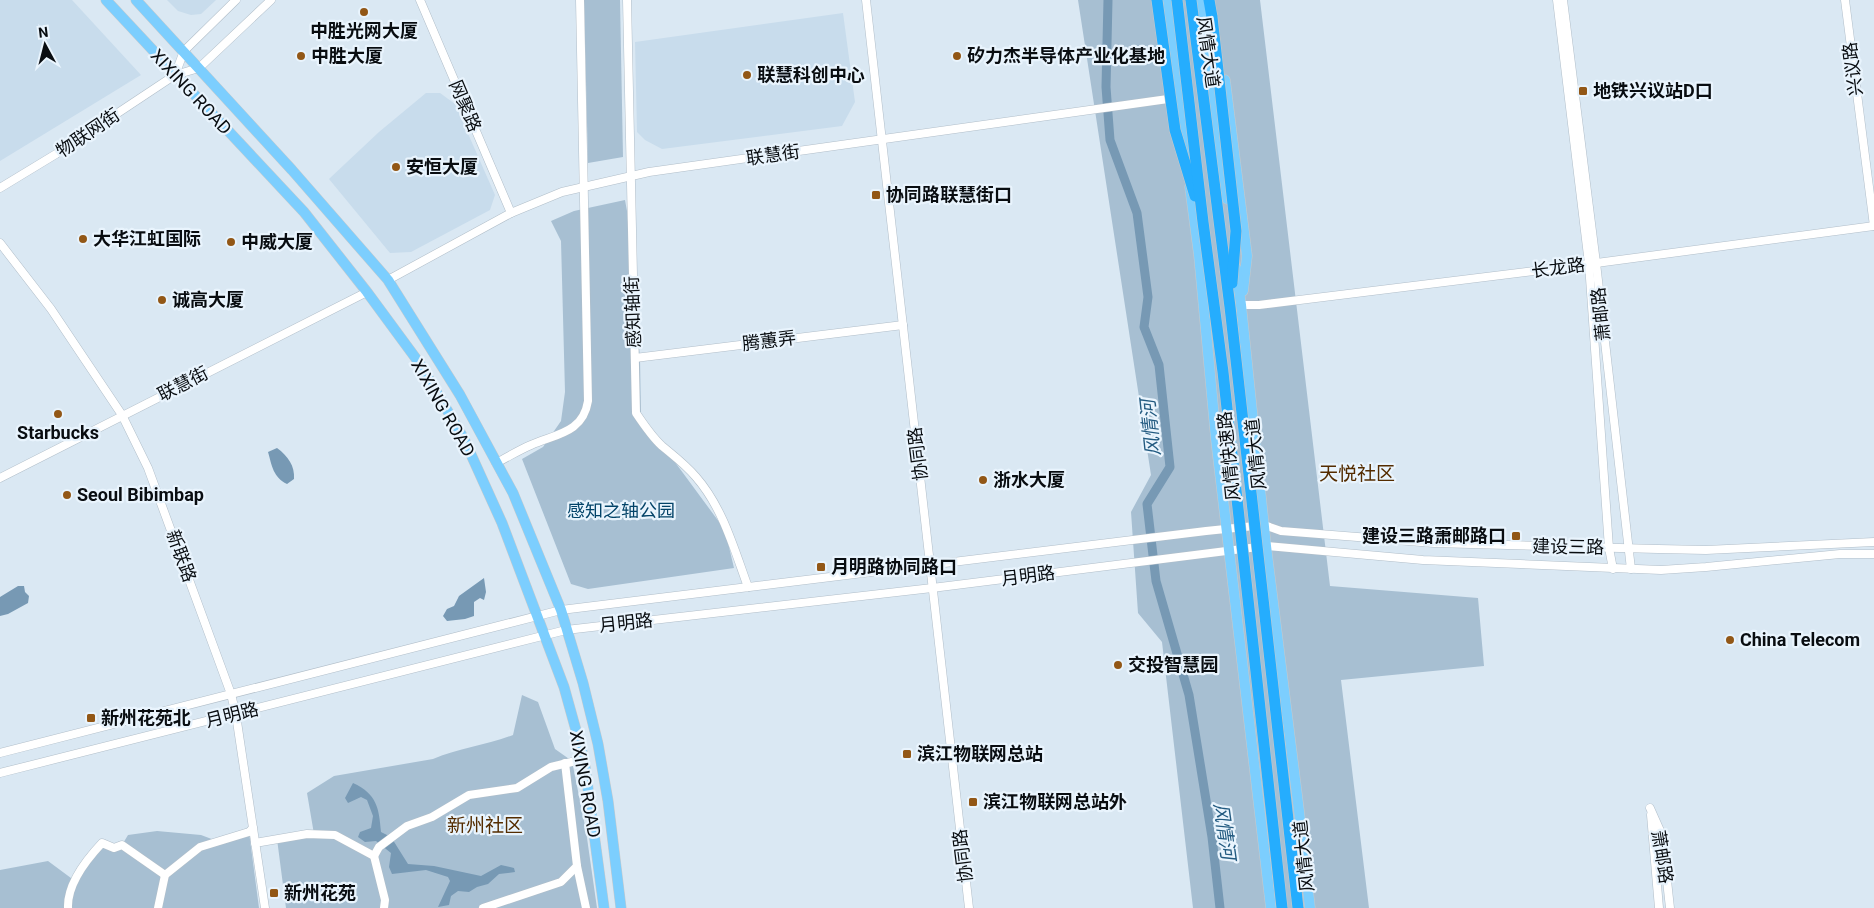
<svg xmlns="http://www.w3.org/2000/svg" width="1874" height="908" viewBox="0 0 1874 908" font-family="Roboto,'Noto Sans SC',sans-serif">
	<style>
		.built { fill: #c8dcec }
		.green { fill: #a7bfd2 }
		.water { fill: #7799b4 }
		.lines { fill: none; stroke-linecap: round; stroke-linejoin: round }
		.canal { stroke: #7799b4; stroke-width: 9 }
		.minor-casing { stroke: #b1bec9; stroke-width: 9 }
		.major-casing { stroke: #c9cacb; stroke-width: 11 }
		.highway-casing { stroke: #c9cacb; stroke-width: 12 }
		.minor { stroke: #fff; stroke-width: 8 }
		.major { stroke: #7ccefe; stroke-width: 10 }
		.highway { stroke: #25adfe; stroke-width: 11 }
		.highway-bridge-casing { stroke: #c9cacb; stroke-width: 12; stroke-linecap: butt }
		.highway-bridge { stroke: #25adfe; stroke-width: 11 }
		.poi-dot { fill: #925716; stroke: #e9f4fd; stroke-width: 2 }
		.labels { text-anchor: middle; stroke-width: 4.5; stroke-linejoin: round; paint-order: stroke }
		.poi-label { font-size: 18px; font-weight: bold; fill: #090d11; stroke: #e9f4fd; text-anchor: start }
		.street-label { font-size: 18px; fill: #090d11; stroke: #e9f4fd }
		.park-label { font-size: 18px; fill: #034368; stroke: #e9f4fd }
		.water-label { font-size: 19px; font-style: italic; fill: #225a80; stroke: #e9f4fd }
		.neighbourhood-label { font-size: 19px; fill: #542c00; stroke: #e9f4fd }
	</style>
	<rect width="100%" height="100%" fill="#dae8f3"/>
	<g class="built">
		<polygon points="0,0 72,0 141,75 0,161"/>
		<polygon points="167,0 216,0 201,14 191,15 178,11"/>
		<polygon points="843,13 855,102 842,126 662,149 645,140 637,132 635,42"/>
		<polygon points="426,93 440,93 455,104 495,195 490,210 411,252 390,253 329,179 379,132"/>
	</g>
	<g class="green">
		<polygon points="584,0 620,0 623,157 588,163"/>
		<polygon points="1078,0 1260,0 1330,586 1478,598 1484,666 1341,680 1369,908 1193,908 1162,642 1138,613 1131,512 1151,475"/>
		<polygon points="625,200 627,211 640,358 641,416 725,530 734,568 588,589 571,584 522,459 543,447 561,421 565,392 561,241 551,221 574,211"/>
		<path d="M522,695L538,702L555,749L572,761L586,831L597,908H286L277,839L314,834L307,793L334,776L433,759C459,748 487,745 513,735Z"/>
		<polygon points="157,831 201,835 217,841 249,832 259,908 0,908 0,870 48,861 75,881 102,843 122,845 128,835"/>
	</g>
	<g class="water">
		<path d="M277,448C288,456 295,466 294,479L287,484C273,477 272,466 268,452Z"/>
		<polygon points="484,578 486,592 484,600 480,598 474,602 474,616 465,619 447,621 443,616 447,609 454,606 459,596"/>
		<polygon points="18,586 24,586 25,592 29,596 28,603 8,614 0,616 0,597"/>
		<path d="M353,783C377,794 379,808 381,832L391,837L408,864L434,866L481,876L501,865L514,868L515,872L499,874L488,884L477,887L469,892L458,891L451,896L449,905L438,907L450,881L448,877L426,870L392,874L389,867L391,853L376,841L365,842L358,837L360,832L371,828L373,816L367,800L361,797L348,803L345,798Z"/>
	</g>
	<g class="lines">
		<polyline class="canal" points="1108,0 1106,87 1110,140 1137,213 1148,297 1144,327 1159,365 1170,467 1147,504 1156,581 1189,695 1212,837 1220,908"/>
		<defs>
			<g id="minor">
				<polyline points="420,0 511,213"/>
				<path d="M627,0L636,413C644,425 652,437 662,446C674,456 686,465 696,477C723,508 734,549 748,587"/>
				<polyline points="866,0 969,908"/>
				<polyline points="1557,0 1589,264 1609,548 1613,569"/>
				<polyline points="1563,0 1596,263 1631,569"/>
				<polyline points="1845,0 1874,226"/>
				<polyline points="175,75 184,51 236,0"/>
				<polyline points="0,188 56,154 175,75 199,68 271,0"/>
				<polyline points="0,243 51,309 122,415 148,468 231,694 236,715 265,908"/>
				<polyline points="388,280 511,213 562,192 649,172 1175,98"/>
				<polyline points="1241,305 1259,305 1574,266 1874,226"/>
				<polyline points="635,358 903,325"/>
				<path d="M496,463C508,457 519,450 531,445C556,434 583,433 588,401L580,0"/>
				<polyline points="0,478 367,292"/>
				<polyline points="0,753 561,610 1206,531 1264,525 1281,531 1434,543 1658,549 1706,550 1874,542"/>
				<polyline points="0,773 566,630 932,588 1266,546 1423,560 1661,570 1706,567 1840,554 1874,554"/>
				<polyline points="1650,808 1662,835 1670,908"/>
				<polyline points="1651,815 1659,908"/>
				<polyline points="255,843 307,834 335,835 374,856 385,900 384,908"/>
				<polyline points="374,856 379,847 407,826 432,817 469,795 517,788 551,767 584,759"/>
				<polyline points="577,866 586,908"/>
				<path d="M68,908C67,884 86,860 102,843L114,848L122,845L165,875"/>
				<polyline points="158,908 165,875 200,847 249,832 253,828"/>
				<polyline points="483,908 561,882 577,866 565,763"/>
			</g>
			<g id="major">
				<polyline points="106,0 304,212 367,292 420,364 464,439 502,523 564,687 584,759 604,908"/>
				<polyline points="136,0 292,170 388,280 460,395 513,493 561,610 583,683 598,744 608,801 621,908"/>
				<polyline points="1168,0 1186,153"/>
				<polyline points="1201,0 1227,199"/>
				<polyline points="1225,80 1247,256 1243,291"/>
				<polyline points="1190,187 1199,255 1216,439 1271,908"/>
				<polyline points="1236,268 1241,305 1266,546 1299,811 1310,908"/>
			</g>
			<polyline id="highway" points="1209,0 1212,17"/>
		</defs>
		<use href="#minor" class="minor-casing"/>
		<use href="#major" class="major-casing"/>
		<use href="#highway" class="highway-casing"/>
		<use href="#minor" class="minor"/>
		<use href="#major" class="major"/>
		<use href="#highway" class="highway"/>
		<defs>
			<g id="highway-bridge">
				<polyline points="1157,0 1175,130 1195,196"/>
				<polyline points="1177,0 1203,222 1223,372 1282,908"/>
				<polyline points="1191,0 1230,307 1298,908"/>
				<polyline points="1212,17 1236,231 1232,283"/>
			</g>
		</defs>
		<use href="#highway-bridge" class="highway-bridge-casing"/>
		<use href="#highway-bridge" class="highway-bridge"/>
	</g>
	<g class="poi-dot">
		<circle cx="364" cy="12" r="5"/>
		<circle cx="301" cy="56" r="5"/>
		<circle cx="957" cy="56" r="5"/>
		<circle cx="747" cy="75" r="5"/>
		<rect x="1578" y="86" width="10" height="10" rx="2.5"/>
		<circle cx="396" cy="167" r="5"/>
		<rect x="871" y="190" width="10" height="10" rx="2.5"/>
		<circle cx="83" cy="239" r="5"/>
		<circle cx="231" cy="242" r="5"/>
		<circle cx="162" cy="300" r="5"/>
		<circle cx="58" cy="414" r="5"/>
		<circle cx="983" cy="480" r="5"/>
		<circle cx="67" cy="495" r="5"/>
		<rect x="1511" y="531" width="10" height="10" rx="2.5"/>
		<rect x="816" y="562" width="10" height="10" rx="2.5"/>
		<circle cx="1730" cy="640" r="5"/>
		<circle cx="1118" cy="665" r="5"/>
		<rect x="86" y="713" width="10" height="10" rx="2.5"/>
		<rect x="902" y="749" width="10" height="10" rx="2.5"/>
		<rect x="968" y="797" width="10" height="10" rx="2.5"/>
		<rect x="269" y="888" width="10" height="10" rx="2.5"/>
	</g>
	<g class="labels">
		<g class="poi-label">
			<text x="364" y="37" text-anchor="middle">中胜光网大厦</text>
			<text x="311" y="62">中胜大厦</text>
			<text x="967" y="62">矽力杰半导体产业化基地</text>
			<text x="757" y="81">联慧科创中心</text>
			<text x="1593" y="97">地铁兴议站D口</text>
			<text x="406" y="173">安恒大厦</text>
			<text x="886" y="201">协同路联慧街口</text>
			<text x="93" y="245">大华江虹国际</text>
			<text x="241" y="248">中威大厦</text>
			<text x="172" y="306">诚高大厦</text>
			<text x="58" y="439" text-anchor="middle">Starbucks</text>
			<text x="993" y="486">浙水大厦</text>
			<text x="77" y="501">Seoul Bibimbap</text>
			<text x="1506" y="542" text-anchor="end">建设三路萧邮路口</text>
			<text x="831" y="573">月明路协同路口</text>
			<text x="1740" y="646">China Telecom</text>
			<text x="1128" y="671">交投智慧园</text>
			<text x="101" y="724">新州花苑北</text>
			<text x="917" y="760">滨江物联网总站</text>
			<text x="983" y="808">滨江物联网总站外</text>
			<text x="284" y="899">新州花苑</text>
		</g>
		<g class="street-label">
			<text transform="translate(1208 52) rotate(82)" y="6">风情大道</text>
			<text transform="translate(1853 69) rotate(-97)" y="6">兴议路</text>
			<text transform="translate(191 92) rotate(47)" y="6">XIXING ROAD</text>
			<text transform="translate(465 106) rotate(67)" y="6">网聚路</text>
			<text transform="translate(88 133) rotate(-34)" y="6">物联网街</text>
			<text transform="translate(773 155) rotate(-8)" y="6">联慧街</text>
			<text transform="translate(1558 268) rotate(-7)" y="6">长龙路</text>
			<text transform="translate(633 312) rotate(-92)" y="6">感知轴街</text>
			<text transform="translate(1601 314) rotate(-96)" y="6">萧邮路</text>
			<text transform="translate(769 341) rotate(-7)" y="6">腾蕙弄</text>
			<text transform="translate(183 384) rotate(-27)" y="6">联慧街</text>
			<text transform="translate(443 408) rotate(60)" y="6">XIXING ROAD</text>
			<text transform="translate(918 454) rotate(-97)" y="6">协同路</text>
			<text transform="translate(1256 454) rotate(-96)" y="6">风情大道</text>
			<text transform="translate(1229 456) rotate(-96)" y="6">风情快速路</text>
			<text transform="translate(1568 547) rotate(1)" y="6">建设三路</text>
			<text transform="translate(181 556) rotate(70)" y="6">新联路</text>
			<text transform="translate(1028 576) rotate(-7)" y="6">月明路</text>
			<text transform="translate(626 623) rotate(-6)" y="6">月明路</text>
			<text transform="translate(232 715) rotate(-14)" y="6">月明路</text>
			<text transform="translate(585 784) rotate(80)" y="6">XIXING ROAD</text>
			<text transform="translate(963 856) rotate(-97)" y="6">协同路</text>
			<text transform="translate(1304 856) rotate(-96)" y="6">风情大道</text>
			<text transform="translate(1662 857) rotate(81)" y="6">萧邮路</text>
		</g>
		<g class="park-label">
			<text x="621" y="517">感知之轴公园</text>
		</g>
		<g class="water-label">
			<text transform="translate(1150 428) rotate(-96)" y="7">风情河</text>
			<text transform="translate(1225 831) rotate(82)" y="7">风情河</text>
		</g>
		<g class="neighbourhood-label">
			<text x="1357" y="480">天悦社区</text>
			<text x="485" y="832">新州社区</text>
		</g>
	</g>
	<g transform="translate(45 45) rotate(353)" stroke="#e9f4fd" stroke-width="4" paint-order="stroke">
	<path d="M0-4L9 19L0 12L-9 19Z" fill="#090d11"/>
	<text y="-8" font-size="14" font-weight="bold" text-anchor="middle" fill="#090d11">N</text>
	</g>
</svg>
